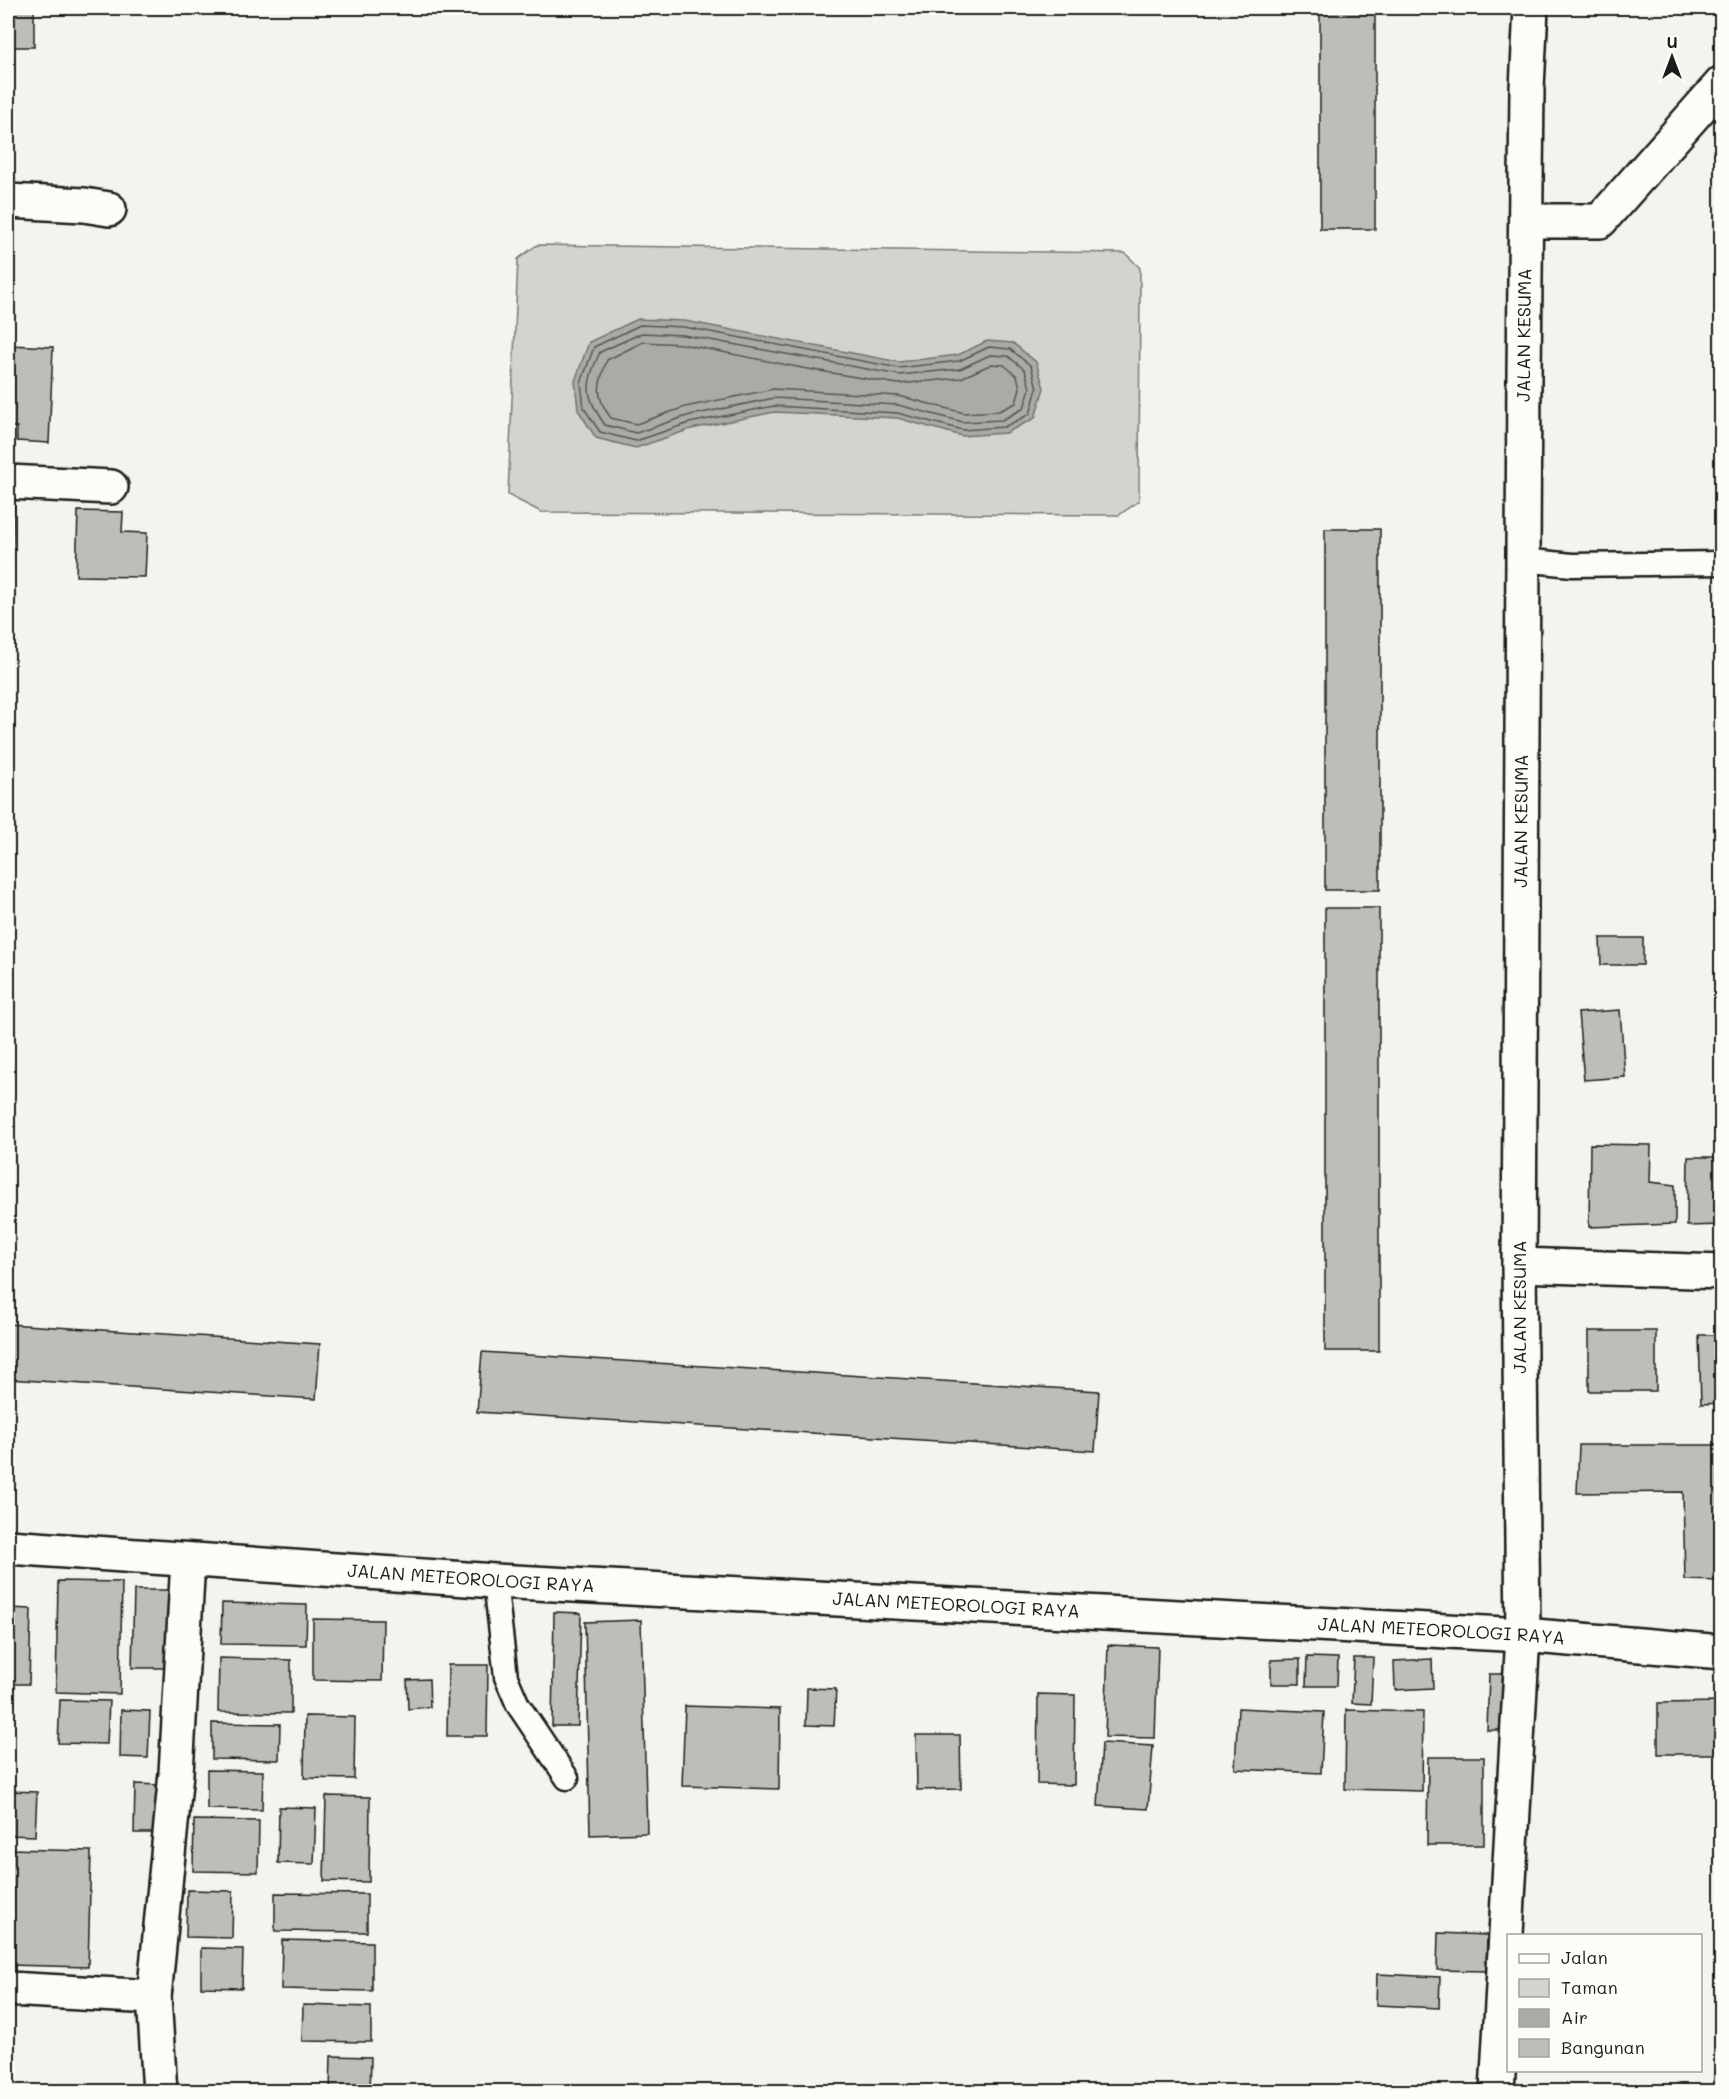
<svg xmlns="http://www.w3.org/2000/svg" width="1729" height="2099" viewBox="0 0 1729 2099" font-family="Mali,sans-serif">
	<style>
		.green { fill: #d4d3cf; stroke: #787876; stroke-width: 1.5 }
		.water { fill: #abaaa6; stroke: #72716f; stroke-width: 1.5 }
		.lines { fill: none; stroke-linecap: round; stroke-linejoin: round }
		.shore { stroke: #555553; stroke-width: 1.5 }
		.building { fill: #bebdba; stroke: #1c1c1c; stroke-width: 1.5 }
		.service-casing { stroke: #1c1c1c; stroke-width: 27 }
		.minor-casing { stroke: #1c1c1c; stroke-width: 38 }
		.tertiary-casing { stroke: #1c1c1c; stroke-width: 38 }
		.secondary-casing { stroke: #1c1c1c; stroke-width: 38 }
		.service { stroke: #fdfcf7; stroke-width: 22 }
		.minor { stroke: #fdfcf7; stroke-width: 33 }
		.tertiary { stroke: #fdfcf7; stroke-width: 33 }
		.secondary { stroke: #fdfcf7; stroke-width: 33 }
		.labels { text-anchor: middle; stroke-width: 5; stroke-linejoin: round; paint-order: stroke }
		.street-label { font-size: 18px; fill: #1c1c1c; stroke: #fdfcf7 }
	</style>
	<rect width="100%" height="100%" fill="#f4f3ee"/>
	<filter id="ink" filterUnits="userSpaceOnUse"><feTurbulence type="fractalNoise" baseFrequency=".0167" numOctaves="2"/><feDisplacementMap in="SourceGraphic" scale="12" xChannelSelector="R" yChannelSelector="G"/><feConvolveMatrix kernelMatrix="1 2 1 2 8 2 1 2 1" color-interpolation-filters="sRGB"/></filter>
	<g filter="url(#ink)">
		<polygon class="green" points="537,245 1125,253 1140,268 1139,501 1119,515 541,512 508,495 518,259"/>
		<polygon class="water" points="638,319 685,321 899,362 958,355 987,341 1013,343 1036,362 1044,388 1035,418 1006,433 962,436 897,418 775,412 691,429 636,448 596,438 578,410 575,381 589,342"/>
		<g class="lines">
			<g class="shore">
				<polygon points="640,325 684,327 899,368 959,361 989,347 1010,349 1031,366 1037,388 1030,414 1004,427 963,430 897,413 774,406 689,423 636,441 600,432 584,408 581,383 594,347"/>
				<path d="M642,333L683,335L899,375L960,369L990,355L1008,356L1025,370L1030,388L1024,408L1002,420L963,422L898,405L774,398L687,416L636,433L605,425C584,395 585,385 600,352Z"/>
				<path d="M643,342L682,344L802,368L898,384L961,378L992,364L1004,365L1017,376L1020,388L1016,403L999,411L964,413L899,396L773,389L685,407L636,424L611,418C594,396 598,384 607,360Z"/>
			</g>
		</g>
		<g class="building">
			<rect x="8" y="8" width="26" height="39"/>
			<rect x="1320" y="8" width="55" height="221"/>
			<polygon points="8,345 53,347 49,443 17,441 17,427 8,427"/>
			<polygon points="8,494 14,494 11,632 8,632"/>
			<polygon points="78,511 123,512 122,532 147,533 145,577 76,576"/>
			<rect x="1325" y="529" width="55" height="361"/>
			<rect x="1325" y="908" width="54" height="443"/>
			<polygon points="1600,938 1643,938 1643,965 1601,965"/>
			<polygon points="1620,1010 1625,1077 1584,1080 1578,1013"/>
			<polygon points="1590,1144 1651,1145 1650,1182 1675,1185 1675,1224 1589,1227"/>
			<polygon points="1688,1157 1722,1157 1722,1225 1687,1226"/>
			<polygon points="8,1324 320,1344 316,1399 8,1379"/>
			<rect x="1589" y="1331" width="67" height="60"/>
			<polygon points="1699,1335 1722,1335 1722,1403 1701,1404"/>
			<polygon points="482,1352 1099,1391 1095,1451 477,1412"/>
			<polygon points="1579,1445 1722,1445 1722,1581 1685,1580 1683,1492 1577,1493"/>
			<polygon points="58,1581 122,1582 120,1694 56,1692"/>
			<polygon points="134,1590 169,1590 167,1668 132,1668"/>
			<polygon points="222,1603 307,1605 306,1645 221,1644"/>
			<polygon points="8,1608 31,1609 29,1684 8,1684"/>
			<polygon points="554,1612 581,1613 578,1726 552,1726"/>
			<polygon points="313,1619 383,1620 382,1681 313,1680"/>
			<polygon points="641,1620 647,1833 590,1835 585,1622"/>
			<polygon points="1108,1645 1158,1647 1155,1738 1105,1737"/>
			<polygon points="1307,1657 1338,1658 1337,1686 1306,1686"/>
			<polygon points="219,1658 291,1660 291,1713 218,1712"/>
			<polygon points="1354,1658 1373,1658 1371,1704 1352,1703"/>
			<polygon points="1300,1659 1300,1684 1271,1684 1271,1660"/>
			<polygon points="1432,1659 1433,1688 1395,1690 1394,1661"/>
			<polygon points="448,1665 488,1665 487,1736 447,1736"/>
			<polygon points="1489,1674 1510,1674 1509,1730 1487,1730"/>
			<polygon points="429,1679 430,1707 408,1709 407,1680"/>
			<polygon points="807,1688 836,1689 834,1726 806,1725"/>
			<polygon points="1038,1694 1075,1695 1074,1785 1037,1784"/>
			<polygon points="60,1700 109,1701 107,1744 58,1743"/>
			<polygon points="1722,1702 1722,1754 1658,1754 1658,1703"/>
			<polygon points="685,1706 780,1709 779,1789 682,1786"/>
			<polygon points="1238,1708 1324,1712 1321,1773 1235,1769"/>
			<polygon points="121,1710 150,1711 148,1758 120,1757"/>
			<polygon points="1346,1710 1423,1712 1422,1791 1345,1789"/>
			<polygon points="305,1716 355,1717 354,1779 304,1778"/>
			<polygon points="212,1723 280,1724 279,1760 212,1759"/>
			<polygon points="916,1735 960,1735 961,1789 917,1790"/>
			<polygon points="1102,1743 1153,1746 1148,1809 1098,1806"/>
			<polygon points="1428,1757 1484,1757 1484,1845 1427,1845"/>
			<polygon points="207,1770 263,1771 262,1810 207,1809"/>
			<polygon points="135,1784 160,1785 158,1833 134,1833"/>
			<polygon points="8,1791 37,1792 35,1836 8,1835"/>
			<polygon points="326,1796 370,1797 369,1882 324,1881"/>
			<polygon points="279,1807 316,1808 314,1864 278,1863"/>
			<polygon points="194,1820 259,1821 258,1872 193,1871"/>
			<polygon points="8,1849 91,1851 88,1967 8,1965"/>
			<polygon points="187,1890 233,1891 232,1938 186,1937"/>
			<polygon points="275,1893 367,1894 367,1932 275,1931"/>
			<polygon points="1438,1933 1487,1935 1486,1971 1437,1970"/>
			<polygon points="282,1940 372,1942 372,1991 281,1989"/>
			<polygon points="201,1948 243,1949 242,1988 201,1987"/>
			<polygon points="1377,1974 1440,1977 1439,2008 1376,2005"/>
			<polygon points="303,2005 371,2007 371,2042 302,2041"/>
			<polygon points="331,2056 371,2057 370,2092 330,2092"/>
		</g>
		<g class="lines">
			<defs>
				<g id="service">
					<polyline points="1523,560 1572,565 1722,563"/>
					<polyline points="495,1581 506,1677 518,1705 567,1778"/>
				</g>
				<g id="minor">
					<polyline points="8,201 84,205 109,209"/>
					<polyline points="1526,221 1600,221 1722,83"/>
					<polyline points="8,482 111,487"/>
					<polyline points="1519,1265 1722,1272"/>
					<polyline points="8,1989 154,1997"/>
					<polyline points="1497,2092 1523,1635"/>
				</g>
				<g id="tertiary">
					<path id="s1" d="M1523,1635L1519,1265L1524,375L1527,88L1531,8"/>
					<polyline points="160,2092 154,1997 176,1773 188,1560"/>
				</g>
				<g id="secondary">
					<path id="s2" d="M8,1547L495,1581L1523,1635L1722,1652"/>
				</g>
			</defs>
			<use href="#service" class="service-casing"/>
			<use href="#minor" class="minor-casing"/>
			<use href="#tertiary" class="tertiary-casing"/>
			<use href="#secondary" class="secondary-casing"/>
			<use href="#service" class="service"/>
			<use href="#minor" class="minor"/>
			<use href="#tertiary" class="tertiary"/>
			<use href="#secondary" class="secondary"/>
		</g>
	</g>
	<g class="labels">
		<g class="street-label">
			<text dy="6" stroke="none"><textPath href="#s1" startOffset="1300">JALAN KESUMA</textPath></text>
			<text dy="6" stroke="none"><textPath href="#s1" startOffset="814">JALAN KESUMA</textPath></text>
			<text transform="translate(1520 1307) rotate(-90)" y="6">JALAN KESUMA</text>
			<text dy="6" stroke="none"><textPath href="#s2" startOffset="464">JALAN METEOROLOGI RAYA</textPath></text>
			<text dy="6" stroke="none"><textPath href="#s2" startOffset="950">JALAN METEOROLOGI RAYA</textPath></text>
			<text dy="6" stroke="none"><textPath href="#s2" startOffset="1436">JALAN METEOROLOGI RAYA</textPath></text>
		</g>
	</g>
	<rect width="1729" height="2099" fill="none" stroke="#fdfcf7" stroke-width="30"/>
	<rect x="15" y="15" width="1699" height="2069" fill="none" stroke="#1c1c1c" stroke-width="2" filter="url(#ink)"/>
	<rect x="1507" y="1934" width="195" height="138" fill="#fdfcf7" stroke="#a3a29f" stroke-width="1.5"/>
	<rect x="1519" y="1954" width="30" height="9" fill="#fdfcf7" stroke="#a3a29f" stroke-width="1.5"/>
	<text x="1561" y="1964" font-size="18" fill="#1c1c1c">Jalan</text>
	<rect x="1519" y="1979" width="30" height="18" fill="#d4d3cf" stroke="#a3a29f" stroke-width="1.5"/>
	<text x="1561" y="1994" font-size="18" fill="#1c1c1c">Taman</text>
	<rect x="1519" y="2009" width="30" height="18" fill="#abaaa6" stroke="#a3a29f" stroke-width="1.5"/>
	<text x="1561" y="2024" font-size="18" fill="#1c1c1c">Air</text>
	<rect x="1519" y="2039" width="30" height="18" fill="#bebdba" stroke="#a3a29f" stroke-width="1.5"/>
	<text x="1561" y="2054" font-size="18" fill="#1c1c1c">Bangunan</text>
	<g transform="translate(1672 57)" stroke="#fdfcf7" stroke-width="4.5" paint-order="stroke">
	<path d="M0-4.5L10 22L0 15L-10 22Z" fill="#1c1c1c"/>
	<text y="-9" font-size="16" font-weight="bold" text-anchor="middle" fill="#1c1c1c">U</text>
	</g>
</svg>
